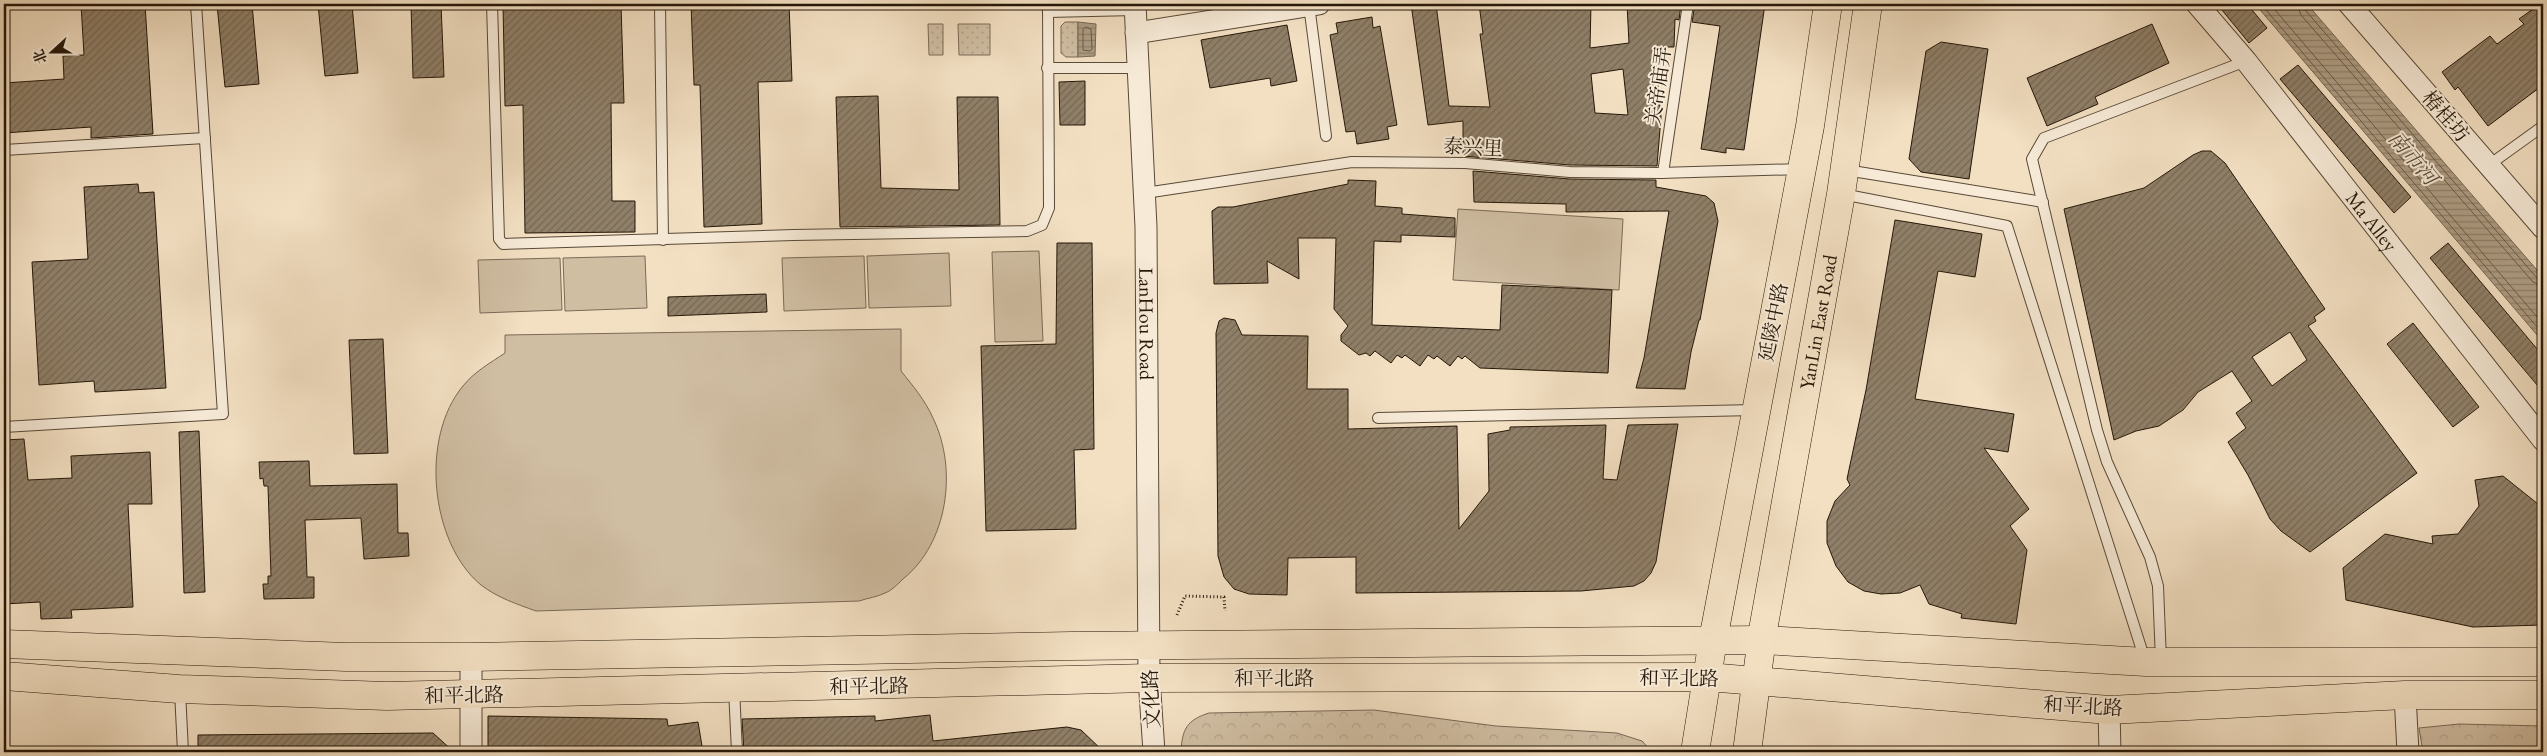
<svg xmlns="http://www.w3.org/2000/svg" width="2547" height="756" viewBox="0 0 2547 756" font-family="'EB Garamond','Noto Serif SC',serif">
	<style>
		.grass { fill: url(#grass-dots); stroke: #7a6a56 }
		.park { fill: url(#park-crowns); stroke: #7a6a56 }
		.garden { fill: #d0bea3; stroke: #7a6a56 }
		.water { fill: url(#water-rules); stroke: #776752 }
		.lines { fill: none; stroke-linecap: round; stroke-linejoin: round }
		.shore { stroke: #695a46; stroke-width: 1 }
		.building { fill: url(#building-hatch); stroke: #251708; fill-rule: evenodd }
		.service-casing { stroke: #584937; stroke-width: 12 }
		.minor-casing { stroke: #584937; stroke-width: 23 }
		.primary-casing { stroke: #251708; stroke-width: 29 }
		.path { stroke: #251708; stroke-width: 3; stroke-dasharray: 1 2.5; stroke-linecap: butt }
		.service { stroke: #f7ebd8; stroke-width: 10 }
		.minor { stroke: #f7ebd8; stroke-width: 21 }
		.primary { stroke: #f3e0c3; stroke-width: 28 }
		.labels { text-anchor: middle; stroke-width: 4; stroke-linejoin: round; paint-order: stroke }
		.street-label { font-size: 20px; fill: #251708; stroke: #f7ebd8 }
		.water-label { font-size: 21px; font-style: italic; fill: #5b4c39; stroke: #f7ebd8 }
	</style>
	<defs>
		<pattern id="grass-dots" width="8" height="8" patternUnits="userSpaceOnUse" patternTransform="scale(1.25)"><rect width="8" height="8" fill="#d0bea3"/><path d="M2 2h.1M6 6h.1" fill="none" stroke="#b2a38b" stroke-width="1.8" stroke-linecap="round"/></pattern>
		<pattern id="park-crowns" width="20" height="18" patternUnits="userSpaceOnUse" patternTransform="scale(1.25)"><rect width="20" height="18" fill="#d0bea3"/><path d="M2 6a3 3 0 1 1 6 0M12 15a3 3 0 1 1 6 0" fill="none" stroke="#b2a38b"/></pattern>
		<pattern id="water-rules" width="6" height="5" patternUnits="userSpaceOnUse" patternTransform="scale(1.25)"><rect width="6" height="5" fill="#ad9c83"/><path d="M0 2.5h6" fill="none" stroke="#8d7e69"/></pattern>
		<pattern id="building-hatch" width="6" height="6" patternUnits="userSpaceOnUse" patternTransform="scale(1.25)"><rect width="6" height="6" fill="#908069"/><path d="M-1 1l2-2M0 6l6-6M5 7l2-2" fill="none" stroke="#756854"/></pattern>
	</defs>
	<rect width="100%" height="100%" fill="#f3e0c3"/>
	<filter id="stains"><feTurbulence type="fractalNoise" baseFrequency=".004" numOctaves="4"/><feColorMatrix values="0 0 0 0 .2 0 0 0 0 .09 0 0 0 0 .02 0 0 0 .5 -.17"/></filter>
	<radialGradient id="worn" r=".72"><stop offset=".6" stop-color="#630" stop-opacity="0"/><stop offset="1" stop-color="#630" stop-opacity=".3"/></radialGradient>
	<g class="grass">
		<polygon points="1065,22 1078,22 1078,57 1066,57 1061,53 1061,26"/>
		<polygon points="928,24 943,24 943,55 929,55"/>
		<polygon points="958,24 990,24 990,55 959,55"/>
	</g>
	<g class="park">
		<path d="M1374,710L1496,726L1617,733L1642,741L1652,752H1181C1182,729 1187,720 1209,713Z"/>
		<polygon points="2459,724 2543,726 2543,752 2423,752 2419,728"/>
	</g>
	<g class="garden">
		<polygon points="1458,209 1623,219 1619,290 1453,280"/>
		<polygon points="1039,251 1043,341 995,342 992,252"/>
		<polygon points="949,253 951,306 869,308 867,256"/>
		<polygon points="645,256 647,308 565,311 563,258"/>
		<polygon points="864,256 866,308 784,311 782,258"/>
		<polygon points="560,258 562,310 480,313 478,260"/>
		<path d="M901,329V371C913,386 925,400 933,418C958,469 948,543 903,579C898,584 891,591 885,593C877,597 868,598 859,601L536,611C517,604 498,598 481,585C430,543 420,437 463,386C474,372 490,363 505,353V335Z"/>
	</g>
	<g class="water">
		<polygon points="2255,4 2307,4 2543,277 2543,342"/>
		<polygon points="1078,22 1096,24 1095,56 1078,57"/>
	</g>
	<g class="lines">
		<g class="shore">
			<polyline points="2261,4 2543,334"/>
			<polyline points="2270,4 2543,324"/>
			<polyline points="2297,4 2301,15 2533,282 2543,286"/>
			<polyline points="2303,4 2306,11 2537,278 2543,280"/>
			<polygon points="1086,27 1091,29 1092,49 1090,51 1083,50 1083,30"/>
		</g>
	</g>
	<g class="building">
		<polygon points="81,4 145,4 153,134 91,138 91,127 4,133 4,83 64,79 63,56 84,55"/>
		<polygon points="217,4 252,4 259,84 225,87"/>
		<polygon points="318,4 352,4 358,73 325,76"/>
		<polygon points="411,4 441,4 444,77 413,78"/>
		<polygon points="503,4 621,4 624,103 611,103 612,201 635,201 635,232 525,233 523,105 505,106"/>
		<polygon points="691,4 789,4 792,81 758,82 762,224 704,227 700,85 694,85"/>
		<path d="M1411,4H1436L1449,106L1490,107L1480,34H1483L1479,4H1591L1590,48L1629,43L1627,4H1681L1679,20L1675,19L1674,47H1654L1661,117L1657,166L1570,165L1463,156V121L1428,125ZM1623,69L1628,115L1595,113L1591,74Z"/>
		<polygon points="1695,4 1765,4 1744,150 1726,148 1726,153 1701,149 1720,26 1692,22"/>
		<polygon points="2217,4 2247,4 2267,28 2249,43"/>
		<polygon points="2540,4 2543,4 2543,85 2488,126 2458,87 2455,90 2442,72 2490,36 2497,44 2524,24 2519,19"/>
		<polygon points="1372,17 1373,28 1380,26 1397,125 1387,127 1389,139 1357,144 1355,131 1346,132 1330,35 1338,33 1336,23"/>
		<polygon points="2152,24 2169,63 2095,97 2098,104 2047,126 2027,78"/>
		<polygon points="1287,25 1297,81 1271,86 1270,78 1210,88 1201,40"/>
		<polygon points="1941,42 1988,49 1969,179 1921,172 1909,159 1926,51"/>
		<polygon points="2298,65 2411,197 2394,213 2280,79"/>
		<polygon points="1085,81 1085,125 1060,125 1059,82"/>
		<polygon points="878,96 881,188 959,190 957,97 998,97 1000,225 840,227 836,97"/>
		<path d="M2202,151H2211L2225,163L2325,309L2314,317L2316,321L2308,326L2417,473L2310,552L2281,531L2270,519L2248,475L2228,442L2246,428L2236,413L2252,401L2232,371L2198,392L2183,410L2159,426L2136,431L2114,440L2064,209L2144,188L2193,155ZM2290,332L2307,360L2272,386L2252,357Z"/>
		<polygon points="1473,171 1570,179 1656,180 1656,187 1706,196 1714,203 1718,221 1700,320 1699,320 1691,352 1685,389 1636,388 1644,358 1669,211 1566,212 1566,204 1474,202"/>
		<polygon points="1348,180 1376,181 1375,206 1402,208 1402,214 1455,218 1455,237 1401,235 1401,242 1374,241 1372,325 1500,330 1502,285 1612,290 1608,373 1480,368 1465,356 1462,359 1458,356 1450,366 1437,356 1434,359 1428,355 1420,366 1405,355 1402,358 1397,355 1391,363 1375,351 1370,356 1366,353 1359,355 1341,341 1341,335 1348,326 1334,309 1336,238 1298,238 1299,279 1267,261 1268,283 1214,284 1212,211 1218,207 1233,207 1348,184"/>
		<polygon points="138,184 139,193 154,192 166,388 95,392 94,381 39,385 32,262 88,259 84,187"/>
		<polygon points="1895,220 1982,234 1975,277 1938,271 1915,399 2014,414 2008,452 1984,448 2029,509 2010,526 2027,550 2016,624 1961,618 1962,614 1929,604 1920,585 1900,593 1881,594 1864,591 1848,582 1836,566 1827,543 1827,521 1835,501 1850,485 1847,479 1866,390"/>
		<polygon points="1057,243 1092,243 1094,449 1074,450 1076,529 986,531 981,346 1056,344"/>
		<polygon points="2448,243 2543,356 2543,392 2430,258"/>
		<polygon points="766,294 767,312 668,316 668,297"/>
		<polygon points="1224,318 1235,320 1242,335 1308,336 1307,389 1348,389 1348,429 1457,426 1459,529 1489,491 1488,434 1510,430 1510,427 1606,425 1603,479 1617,480 1628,425 1678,424 1656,562 1651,573 1644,581 1634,586 1581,591 1356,593 1356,557 1288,558 1287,595 1249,594 1234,589 1224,577 1218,556 1216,333 1219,321"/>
		<polygon points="2413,323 2479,407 2453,427 2387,344"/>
		<polygon points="383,339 388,453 354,454 349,340"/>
		<polygon points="199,431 205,592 184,593 179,432"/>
		<polygon points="24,439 28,480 72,478 71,456 150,452 152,504 128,504 133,607 71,610 72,618 41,619 40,602 4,604 4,440"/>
		<polygon points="309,461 310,486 397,484 398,533 408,533 409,556 364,559 361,518 305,520 307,577 314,577 314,598 264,599 263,584 268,584 268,576 271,576 268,486 264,486 263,478 260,479 259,462"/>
		<polygon points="2503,476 2543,508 2543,625 2473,627 2346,600 2343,568 2385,534 2433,544 2432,536 2458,534 2479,506 2475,480"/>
		<polygon points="930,715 933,741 1067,727 1081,730 1104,752 744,752 742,719 875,716 875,721"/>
		<polygon points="488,716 667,719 668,726 698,722 703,752 668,752 668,748 488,747"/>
		<polygon points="433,733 454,752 198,752 198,735"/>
	</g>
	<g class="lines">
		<defs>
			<g id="service">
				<polyline points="492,4 499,239 503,244 793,235 1027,231 1042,225 1049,208 1048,4"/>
				<polyline points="660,4 663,240"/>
				<polyline points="1309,5 1326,136"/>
				<polyline points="1048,12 1135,10"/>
				<polyline points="1047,68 1138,68"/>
				<polyline points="4,150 205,138"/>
				<polyline points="2489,165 2543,126"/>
				<polyline points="1846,170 2043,202"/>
				<polyline points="1663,173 1688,4"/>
				<polyline points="1145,193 1352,162 1465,163 1570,172 1659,173 1801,169"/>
				<polyline points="1842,194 2007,226 2145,660"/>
				<polyline points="1378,418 1755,410"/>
				<polyline points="4,427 223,414 196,4"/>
				<polyline points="2161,661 2158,586 2150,557 2107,462 2097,430 2032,159 2044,138 2246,61"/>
				<polyline points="734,689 737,752"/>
				<polyline points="180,691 183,752"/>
			</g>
			<g id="minor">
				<path id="s1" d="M1135,4L1146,227L1149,678L1154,752"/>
				<path id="s2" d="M2197,4L2246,61L2543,440"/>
				<polyline points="2349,4 2543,228"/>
				<polyline points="1136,33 1319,4"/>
				<polyline points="2405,695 2408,752"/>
				<polyline points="2109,710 2110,752"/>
				<polyline points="471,752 471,657"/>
			</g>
			<g id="primary">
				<polyline points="4,644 346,657 471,657 1071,646 1763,640 2146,662 2543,662"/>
				<polyline points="4,676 179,689 387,696 1149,678 1708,677 2109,710 2405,695 2543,695"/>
				<polyline points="1695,752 1713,640 1810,126 1828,4"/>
				<path id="s3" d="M1747,752L1763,630L1841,194L1868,4"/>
			</g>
		</defs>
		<use href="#service" class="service-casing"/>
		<use href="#minor" class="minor-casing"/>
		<use href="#primary" class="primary-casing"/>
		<g class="path">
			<polyline points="1177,615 1185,596 1224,597 1225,611"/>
			<polyline points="1419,752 1423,752"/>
		</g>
		<use href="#service" class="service"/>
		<use href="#minor" class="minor"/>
		<use href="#primary" class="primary"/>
	</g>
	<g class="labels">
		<g class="street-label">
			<text transform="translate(1658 86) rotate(-82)" y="7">关帝庙弄</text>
			<text transform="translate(2446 116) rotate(49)" y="7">椿桂坊</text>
			<text transform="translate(1473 147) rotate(3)" y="7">泰兴里</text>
			<text dy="7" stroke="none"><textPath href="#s2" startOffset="279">Ma Alley</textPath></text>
			<text transform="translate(1773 322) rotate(-79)" y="7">延陵中路</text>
			<text dy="7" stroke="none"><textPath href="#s3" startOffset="436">YanLin East Road</textPath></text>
			<text dy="7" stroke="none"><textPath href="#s1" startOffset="320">LanHou Road</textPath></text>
			<text x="1274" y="685">和平北路</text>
			<text transform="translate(1679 678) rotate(1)" y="7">和平北路</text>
			<text transform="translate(869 686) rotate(-1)" y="7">和平北路</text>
			<text transform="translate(464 695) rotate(-1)" y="7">和平北路</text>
			<text transform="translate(1151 699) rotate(-93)" y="7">文化路</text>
			<text transform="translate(2083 706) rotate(3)" y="7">和平北路</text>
		</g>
		<g class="water-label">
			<text transform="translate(2413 158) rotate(50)" y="7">南市河</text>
		</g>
	</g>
	<rect width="2547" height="756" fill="none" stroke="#f3e0c3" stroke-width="20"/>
	<rect x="5" y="5" width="2537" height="746" fill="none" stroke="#251708" stroke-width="2.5"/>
	<rect x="10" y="10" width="2527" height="736" fill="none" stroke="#251708"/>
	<g transform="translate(52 52) rotate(249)" stroke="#f7ebd8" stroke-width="4" paint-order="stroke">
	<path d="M0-4L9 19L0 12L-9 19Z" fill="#251708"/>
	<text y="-8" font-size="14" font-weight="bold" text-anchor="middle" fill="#251708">北</text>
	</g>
	<rect width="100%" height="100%" filter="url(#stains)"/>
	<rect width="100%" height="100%" fill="url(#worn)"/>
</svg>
